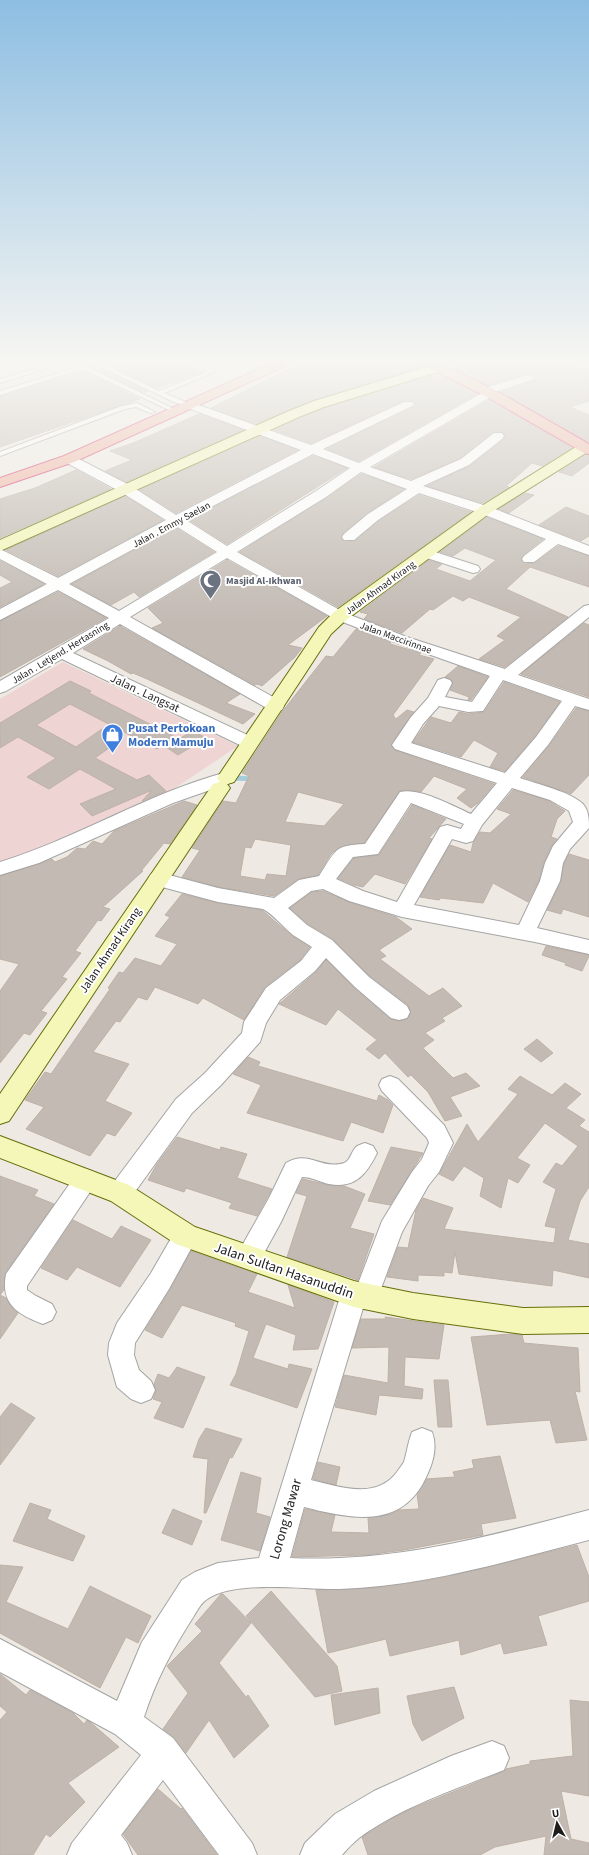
<svg xmlns="http://www.w3.org/2000/svg" width="589" height="1855" viewBox="0 0 589 1855" font-family="'Source Sans 3',sans-serif">
	<style>
		.commercial { fill: #eed4d3 }
		.lines { fill: none; stroke-linecap: round; stroke-linejoin: round }
		.stream { stroke: #a5ceda; stroke-width: 5 }
		.building { fill: #c2bab3; stroke: #bfb1a6; fill-rule: evenodd }
		.service-casing { stroke: #a4a4a4; stroke-width: 2 }
		.minor-casing { stroke: #a4a4a4; stroke-width: 2 }
		.secondary-casing { stroke: #656f09; stroke-width: 2 }
		.trunk-casing { stroke: #d22a64; stroke-width: 2 }
		.service { fill: #fff; fill-rule: evenodd }
		.minor { fill: #fff; fill-rule: evenodd }
		.secondary { fill: #f4f7b8; fill-rule: evenodd }
		.trunk { fill: #eeaf9e; fill-rule: evenodd }
		.labels { text-anchor: middle; stroke-width: 4; stroke-linejoin: round; paint-order: stroke }
		.far-street-label { font-size: 10px; fill: #1d1d1d; stroke: #fff }
		.far-worship-label { font-size: 10px; font-weight: bold; fill: #5b616d; stroke: #fff; text-anchor: start }
		.street-label { font-size: 12px; fill: #1d1d1d; stroke: #fff }
		.shop-label { font-size: 12px; font-weight: bold; fill: #366cbe; stroke: #fff; text-anchor: start }
		.near-street-label { font-size: 14px; fill: #1d1d1d; stroke: #fff }
	</style>
	<rect width="100%" height="100%" fill="#eeeae3"/>
	<polygon class="commercial" points="63,662 238,746 172,790 24,856 0,864 0,699"/>
	<g class="lines">
		<polyline class="stream" points="231,781 235,778 254,779"/>
	</g>
	<g class="building">
		<polygon points="105,364 186,364 203,372 157,388"/>
		<polygon points="299,364 424,364 424,366 314,400 256,424 211,408"/>
		<polygon points="460,364 564,364 582,371 589,369 589,401 570,407 589,415 589,442 501,392 532,381 536,378 533,375 528,374 489,385 454,369"/>
		<polygon points="94,365 148,391 143,393 89,366"/>
		<polygon points="83,371 140,399 0,447 0,396"/>
		<polygon points="437,374 477,394 359,461 327,449 413,407 416,404 413,401 403,401 311,443 274,430 324,408"/>
		<polygon points="489,400 572,448 542,466 532,463 506,486 509,487 483,503 427,486 470,466 503,440 505,435 502,432 493,432 460,458 411,479 374,467"/>
		<polygon points="199,414 243,430 126,482 105,471 132,460 110,451 133,443"/>
		<polygon points="260,436 297,450 176,513 140,490"/>
		<polygon points="586,455 589,455 589,463 572,476 559,472"/>
		<polygon points="313,456 347,468 227,544 189,520"/>
		<polygon points="76,470 111,489 0,538 0,499 35,488"/>
		<polygon points="361,474 404,489 367,513 343,533 341,538 344,542 355,541 379,521 419,495 471,512 338,607 240,552 327,498"/>
		<polygon points="525,493 534,495 509,513 499,509"/>
		<polygon points="125,496 163,520 58,576 6,550"/>
		<polygon points="566,507 589,516 589,536 581,541 539,525"/>
		<polygon points="487,517 543,539 523,555 521,560 524,564 535,563 558,546 589,556 589,587 530,567 506,589 568,617 505,667 479,659 505,640 497,636 521,617 469,597 463,601 453,596 433,610 430,609 402,633 364,619 368,614 360,612 429,560 442,564 436,569 470,581 496,560 465,548 453,556 440,552"/>
		<polygon points="176,528 214,552 139,597 134,592 111,605 72,584"/>
		<polygon points="227,560 327,616 288,645 302,648 295,657 262,686 257,684 255,685 152,628 163,623 148,608"/>
		<polygon points="0,561 44,584 0,607 0,588 12,582 0,575"/>
		<polygon points="58,592 106,618 0,677 0,621"/>
		<polygon points="584,623 589,625 589,697 521,674"/>
		<polygon points="120,626 240,694 226,703 255,714 243,724 147,679 133,673 131,674 108,661 83,649"/>
		<path d="M356,629L391,642L390,644L421,653L419,655L434,659L393,715L396,719L407,710L414,712L391,744L394,750L494,784L478,803L471,808L457,798L467,789L434,776L421,792L408,790L400,791L364,843L340,847L331,854L318,875L298,879L274,896L218,887L182,877L200,850L192,848L223,801L236,803L249,776L242,773L282,712L326,656L333,657ZM298,792L344,804L324,826L285,822ZM255,839L291,845L286,876L267,874L265,880L240,876L245,847L251,848Z"/>
		<polygon points="458,666 488,677 471,700 468,700 469,697 450,690 453,682 450,679 445,677"/>
		<polygon points="70,681 91,691 89,693 179,739 193,731 206,738 178,755 163,745 157,749 70,704 36,725 76,747 102,729 116,743 95,758 137,780 149,775 166,791 142,801 152,790 92,816 80,804 116,789 80,769 49,789 27,777 56,758 18,737 0,748 0,723"/>
		<polygon points="504,682 560,702 535,736 505,771 490,767 498,753 474,740 461,757 413,742 431,717 451,723 459,712 468,714 484,712"/>
		<polygon points="576,708 589,711 589,775 571,794 523,777 549,746"/>
		<polygon points="513,790 549,801 565,811 557,819 551,837 557,839 552,845 544,862 539,880 528,902 493,883 483,903 441,898 439,900 420,897 450,845 471,852 473,843 480,832 490,833 511,814 497,809"/>
		<polygon points="184,801 197,805 170,844 164,843 141,871 143,871 103,907 110,909 101,921 98,920 75,951 81,953 62,977 67,979 41,1011 47,1013 30,1035 24,1033 0,1063 0,991 19,964 0,959 0,876 39,864 52,859 55,862 67,857 77,848 85,849 93,841 102,844 114,831"/>
		<polygon points="412,805 446,819 429,838 432,839 405,884 375,874 363,887 354,885 338,878 354,858 379,855"/>
		<polygon points="569,854 589,860 589,917 563,909 561,914 547,910 561,882 564,863"/>
		<polygon points="323,891 349,902 396,917 412,929 379,950 386,956 380,959 429,996 443,988 462,1006 442,1018 445,1021 425,1033 434,1040 423,1048 453,1078 466,1073 480,1086 450,1097 462,1116 445,1121 428,1092 411,1075 408,1077 385,1053 379,1059 366,1049 377,1040 338,1009 326,1025 279,1004 316,972 326,960 354,988 390,1019 399,1021 407,1019 411,1013 408,1005 370,976 333,939 308,924 290,908 312,892"/>
		<polygon points="182,894 218,903 262,910 292,936 310,947 300,960 265,987 244,1020 203,998 198,1004 155,987 147,1000 138,997 120,1022 116,1021 93,1052 129,1064 105,1101 132,1113 115,1136 107,1133 90,1156 26,1129 44,1107 25,1100 45,1072 51,1074 110,989 108,988 119,972 123,973 135,958 161,966 177,944 155,936 170,917 165,915"/>
		<polygon points="546,946 589,955 589,956 582,971 565,965 566,963 542,955"/>
		<polygon points="537,1039 553,1053 541,1062 524,1049"/>
		<polygon points="248,1057 260,1062 258,1066 377,1101 379,1095 388,1100 393,1105 383,1133 351,1122 343,1141 247,1113 261,1085 233,1074"/>
		<polygon points="520,1076 552,1095 565,1083 581,1094 566,1108 585,1120 579,1126 589,1132 589,1187 580,1201 568,1240 589,1244 589,1278 553,1270 552,1286 459,1274 455,1252 452,1273 444,1272 444,1276 418,1275 418,1281 387,1277 398,1247 408,1248 416,1210 423,1198 453,1208 444,1229 554,1243 556,1228 545,1226 556,1189 543,1182 556,1163 562,1166 578,1146 545,1123 517,1158 530,1165 518,1183 508,1178 501,1208 480,1196 484,1178 464,1166 453,1181 439,1174 467,1124 478,1142 518,1094 508,1089"/>
		<polygon points="177,1137 220,1150 221,1147 247,1154 237,1178 272,1189 257,1216 229,1208 232,1203 186,1188 184,1192 148,1180 157,1164"/>
		<polygon points="391,1147 423,1153 390,1205 368,1201"/>
		<polygon points="0,1176 38,1190 34,1196 54,1204 5,1273 4,1290 0,1295 6,1298 12,1308 18,1313 0,1339"/>
		<polygon points="303,1179 329,1185 344,1186 365,1194 350,1228 374,1234 358,1280 287,1257 307,1196 296,1193"/>
		<polygon points="73,1220 112,1239 121,1226 151,1240 120,1287 77,1267 67,1280 41,1268"/>
		<polygon points="191,1251 257,1274 248,1292 295,1308 288,1285 334,1302 318,1349 293,1350 296,1335 266,1324 253,1358 288,1369 289,1364 312,1369 297,1408 230,1385 236,1374 249,1331 235,1326 236,1323 182,1305 162,1338 145,1330 170,1290"/>
		<polygon points="385,1317 444,1325 439,1359 405,1357 404,1386 423,1389 422,1399 379,1395 376,1415 335,1407 344,1375 388,1383 389,1347 352,1348 361,1319 386,1319"/>
		<polygon points="511,1334 522,1335 524,1343 578,1348 580,1392 575,1391 587,1440 556,1443 550,1420 487,1425 471,1337"/>
		<polygon points="177,1367 205,1377 183,1428 154,1418 162,1402 153,1399 156,1391 154,1384 158,1374 169,1378"/>
		<polygon points="434,1380 448,1380 452,1427 438,1427"/>
		<polygon points="11,1403 35,1418 0,1465 0,1417"/>
		<polygon points="206,1428 242,1439 232,1458 230,1457 206,1513 204,1513 208,1459 193,1457 199,1439"/>
		<polygon points="500,1456 516,1518 481,1524 483,1535 404,1550 366,1555 292,1557 305,1509 335,1515 331,1532 369,1533 368,1518 391,1514 399,1510 419,1509 417,1494 426,1479 455,1477 453,1472 474,1468 472,1460"/>
		<polygon points="318,1462 340,1467 336,1485 313,1479"/>
		<polygon points="241,1472 261,1478 256,1513 270,1517 260,1551 221,1540"/>
		<polygon points="30,1503 51,1510 47,1519 85,1536 73,1561 13,1541"/>
		<polygon points="173,1509 202,1521 192,1545 162,1533"/>
		<polygon points="577,1545 589,1577 589,1601 538,1616 547,1645 504,1654 501,1643 461,1655 459,1640 390,1656 386,1639 328,1653 316,1590 372,1588 435,1579 497,1565"/>
		<polygon points="0,1565 23,1567 6,1602 68,1629 90,1586 151,1616 138,1643 126,1637 100,1688 0,1633"/>
		<polygon points="271,1591 337,1666 342,1691 315,1697 246,1616"/>
		<polygon points="221,1594 223,1594 251,1623 219,1663 246,1697 248,1695 269,1726 234,1758 209,1720 186,1753 174,1737 163,1729 188,1693 167,1666 202,1631 195,1624"/>
		<polygon points="0,1674 26,1695 30,1690 73,1713 84,1724 87,1720 90,1722 119,1747 68,1783 85,1802 50,1837 46,1834 33,1855 0,1855 0,1720 7,1712 0,1706"/>
		<polygon points="454,1687 464,1718 422,1741 413,1724 407,1696"/>
		<polygon points="378,1688 380,1713 335,1725 331,1695"/>
		<polygon points="570,1700 589,1702 589,1796 561,1791 571,1839 589,1843 589,1855 544,1855 546,1836 495,1847 480,1855 368,1855 362,1837 393,1818 418,1806 505,1771 506,1769 530,1764 530,1761 573,1756"/>
		<polygon points="158,1789 181,1809 182,1808 217,1855 138,1855 123,1834"/>
	</g>
	<g class="lines">
		<defs>
			<g id="service">
				<polygon points="52,364 59,364 0,383 0,379"/>
				<polygon points="75,364 81,364 178,411 173,412 83,369 0,395 0,391 78,367"/>
				<polygon points="95,364 102,364 159,391 209,371 196,364 202,364 217,371 164,393 191,404 192,405 189,407 174,402"/>
				<polygon points="243,364 249,364 256,367 251,368"/>
				<polygon points="137,403 155,412 150,413 136,407 125,409 0,456 0,452 122,406"/>
			</g>
			<g id="minor">
				<path d="M440,364H459C454,369 442,371 436,369L434,367Z"/>
				<path d="M528,375L532,376L534,378L532,380L495,392L494,395L370,467L411,481L461,459L494,433H502L504,436L502,439L469,465L423,486L490,507L589,546V555L558,544L534,562H524L522,559L524,556L546,539L480,513L419,493L378,520L354,540H344L342,537L344,534L368,514L407,489L361,472L326,497L237,552L345,613L407,637L505,669L584,606L589,605V617L518,675L589,699V710L575,706L548,745L520,778C537,784 571,792 583,804C589,811 589,820 589,828L570,849L563,863L560,881L537,928L589,940V954L535,942L402,917L349,901L323,889L311,891L288,908L307,925L332,940L369,977L407,1006L410,1012L407,1018L399,1020L391,1018L355,987L326,958L315,971L280,1000L266,1023L260,1042L221,1085L192,1113L129,1200L120,1203L111,1200L108,1193L111,1186L176,1099L205,1073L242,1033L244,1022L266,988L301,961L312,947C306,943 299,939 293,935C283,927 273,914 263,909L218,902L151,884L148,879L151,874L158,872L218,888L274,898L299,880L319,876C336,851 333,845 365,844L400,792C419,787 453,806 471,814L497,783L395,749L392,745L411,717L428,698L438,680L444,678L450,680L452,683L445,697L472,702L490,676L397,643L335,619L227,558L130,617L282,702L284,706L282,710L276,711L270,710L120,624L73,653L256,739L259,743L256,747L250,748L244,747L62,659L6,691L0,693V681L109,618L58,590L0,620V609L47,584L0,559V549L58,578L166,520L121,492L65,462L63,459L65,456H73L131,486L176,515L301,450L185,407L183,405L185,403H193L311,445L404,402H412L414,404L412,406L323,449L359,463L482,393L480,391L482,389ZM313,454L350,468L316,491L227,546L186,520ZM176,526L217,552L119,611L69,584ZM503,680L562,701L536,737L505,773L411,743L423,724L439,706L468,712L483,711ZM512,788L550,800L569,811L573,822L553,846L545,863L540,881L519,925L414,905L452,839L466,843L473,841L482,825ZM411,803L464,824L461,829L447,825L440,827L397,902L363,891L336,879L353,857L378,854Z"/>
				<polygon points="426,549 478,566 480,569 478,572 473,573 421,556 419,553 421,550"/>
				<path d="M227,772L233,774L236,778L233,782L173,803L39,863L0,875V862C78,838 148,793 227,772Z"/>
				<path d="M390,1076L398,1079L444,1125L453,1143L439,1172L428,1186L402,1232L375,1305L366,1309L363,1308L311,1480C340,1487 376,1500 397,1472C399,1469 402,1465 404,1462C407,1452 408,1442 412,1432L422,1428L432,1432C437,1445 434,1460 428,1473C404,1531 352,1519 304,1507L290,1558C393,1563 491,1536 589,1510V1540C508,1561 425,1586 340,1589C306,1590 233,1579 206,1600C200,1604 196,1613 192,1619C171,1652 156,1680 144,1717L173,1738L252,1843L257,1855H219L163,1780L121,1835L127,1843L132,1855H67L72,1843L141,1755L115,1734L0,1672V1639L117,1701L142,1642L182,1580L195,1572L218,1563L259,1558L341,1294L345,1286L354,1282L358,1284L382,1221L412,1172L422,1159L429,1143L427,1138L382,1091L379,1085L382,1079Z"/>
				<path d="M365,1143L373,1146L377,1153C367,1173 356,1189 329,1184C320,1182 312,1177 302,1177L281,1222L257,1266L248,1269L239,1266L235,1258L269,1198L286,1163C308,1150 319,1168 340,1164C351,1163 350,1153 356,1147C358,1145 362,1144 365,1143Z"/>
				<path d="M86,1169L94,1172L98,1179L94,1186L27,1286V1290L36,1296L52,1304L56,1312L52,1320L43,1324C19,1315 0,1305 6,1274L78,1172Z"/>
				<polygon points="186,1225 195,1228 198,1236 169,1289 135,1343 134,1355 139,1370 151,1381 155,1390 151,1399 141,1403 131,1399 117,1387 108,1355 109,1343 117,1323 151,1273 177,1228"/>
				<path d="M492,1741L504,1746L509,1758L504,1770C456,1789 401,1807 359,1838C353,1843 347,1849 342,1855H300L305,1843L335,1814L374,1791L451,1756Z"/>
			</g>
			<g id="secondary">
				<polygon points="436,364 441,364 446,367 444,370 324,407 299,417 0,551 0,540 289,411 314,401"/>
				<polygon points="584,444 589,445 589,451 490,513 346,620 331,634 234,782 227,784 230,788 9,1121 0,1124 0,1094 213,784 220,782 217,778 319,627 334,612 480,507 579,445"/>
				<polygon points="0,1136 129,1185 195,1227 354,1281 413,1293 523,1308 589,1307 589,1333 523,1334 413,1319 354,1307 176,1244 111,1201 0,1158"/>
			</g>
			<g id="trunk">
				<polygon points="270,364 285,364 283,367 74,462 0,487 0,478 64,456"/>
				<polygon points="425,364 440,364 495,390 589,444 589,454 584,453 485,396 427,367"/>
			</g>
		</defs>
		<use href="#service" class="service-casing"/>
		<use href="#minor" class="minor-casing"/>
		<use href="#secondary" class="secondary-casing"/>
		<use href="#trunk" class="trunk-casing"/>
		<use href="#service" class="service"/>
		<use href="#minor" class="minor"/>
		<use href="#secondary" class="secondary"/>
		<use href="#trunk" class="trunk"/>
	</g>
	<linearGradient id="sky" x2="0" y2="1"><stop stop-color="#8dbee2"/><stop offset="0.58" stop-color="#f7f6f2"/><stop offset="1" stop-color="#f7f6f2" stop-opacity="0"/></linearGradient>
	<rect width="589" height="623" fill="url(#sky)"/>
	<defs>
		<symbol id="mosque-pin" viewBox="-11 -11 22 30"><path d="M0 17L-7.5 6A9.5 9.5 0 1 1 7.5 6Z" fill="#6b7280" stroke="#fff"/><path d="M3.5-4.9A6 6 0 1 0 3.5 4.9A5 5 0 1 1 3.5-4.9Z" fill="#fff"/></symbol>
		<symbol id="shop-pin" viewBox="-11 -11 22 30"><path d="M0 17L-7.5 6A9.5 9.5 0 1 1 7.5 6Z" fill="#3f7fe0" stroke="#fff"/><path d="M-5-2.5h2.3a2.7 3.5 0 0 1 5.4 0H5L5.5 6h-11ZM-1.5-2.5h3a1.5 2.3 0 0 0-3 0Z" fill="#fff"/></symbol>
	</defs>
	<g fill-rule="evenodd">
		<use href="#mosque-pin" x="198" y="568" width="25" height="34"/>
		<use href="#shop-pin" x="100" y="722" width="25" height="34"/>
	</g>
	<g class="labels">
		<g class="far-street-label">
			<text transform="translate(171 524) rotate(-28)" y="4">Jalan . Emmy Saelan</text>
			<text transform="translate(380 587) rotate(-36)" y="4">Jalan Ahmad Kirang</text>
			<text transform="translate(396 637) rotate(20)" y="4">Jalan Maccirinnae</text>
			<text transform="translate(60 652) rotate(-31)" y="4">Jalan . Letjend. Hertasning</text>
		</g>
		<g class="far-worship-label">
			<text x="226" y="584">Masjid Al-Ikhwan</text>
		</g>
		<g class="street-label">
			<text transform="translate(145 693) rotate(25)" y="4">Jalan . Langsat</text>
			<text transform="translate(110 950) rotate(-56)" y="4">Jalan Ahmad Kirang</text>
		</g>
		<g class="shop-label">
			<text x="128" y="732">Pusat Pertokoan<tspan x="128" dy="14">Modern Mamuju</tspan></text>
		</g>
		<g class="near-street-label">
			<text transform="translate(284 1270) rotate(19)" y="5">Jalan Sultan Hasanuddin</text>
			<text transform="translate(285 1519) rotate(-74)" y="5">Lorong Mawar</text>
		</g>
	</g>
	<g transform="translate(557 1823) rotate(352)" stroke="#ffffff" stroke-width="3" paint-order="stroke">
	<path d="M0-3L7 15L0 10L-7 15Z" fill="#1d1d1d"/>
	<text y="-6" font-size="11" font-weight="bold" text-anchor="middle" fill="#1d1d1d">U</text>
	</g>
</svg>
